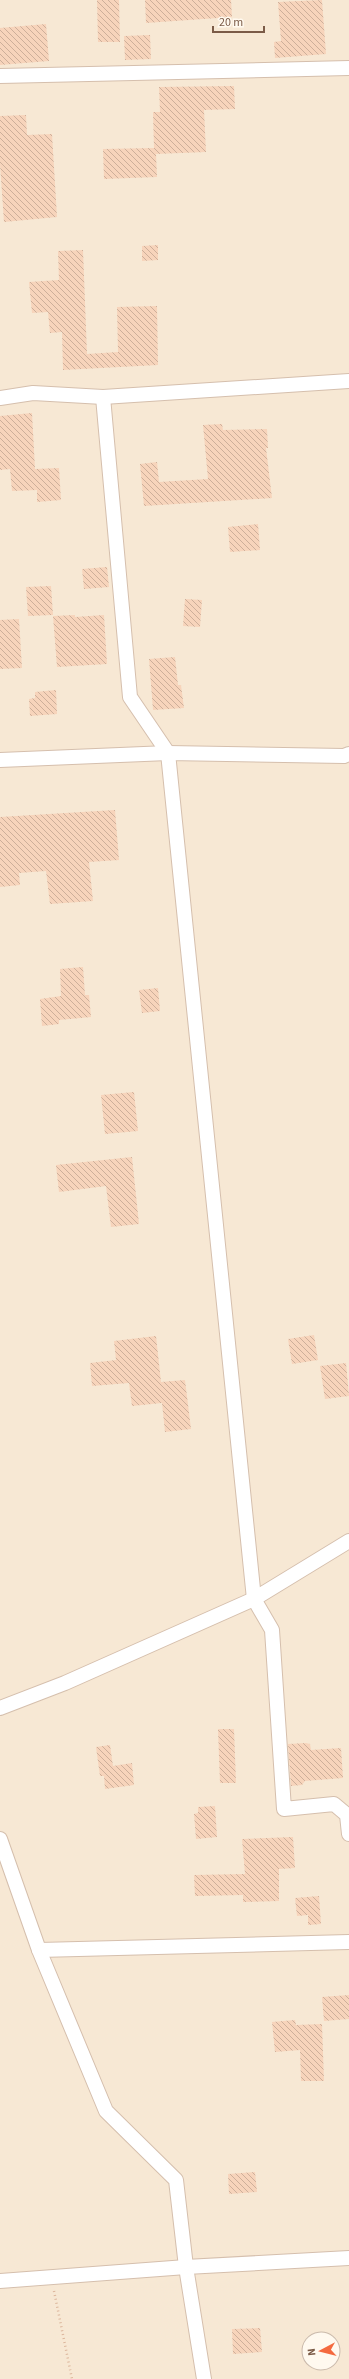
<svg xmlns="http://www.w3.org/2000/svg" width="349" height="2379" viewBox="0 0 349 2379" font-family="'Source Sans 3',sans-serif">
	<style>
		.residential { fill: #f7e8d4; fill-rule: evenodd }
		.building { fill: url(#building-back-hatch) }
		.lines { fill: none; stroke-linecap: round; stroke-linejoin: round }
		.street-casing { stroke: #d5bfad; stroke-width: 16 }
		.path { stroke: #ddb79d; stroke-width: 2.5; stroke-dasharray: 1 3; stroke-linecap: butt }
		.street { stroke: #fff; stroke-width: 14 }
	</style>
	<defs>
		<pattern id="building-back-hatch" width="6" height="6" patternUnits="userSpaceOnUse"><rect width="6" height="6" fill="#f7d4bb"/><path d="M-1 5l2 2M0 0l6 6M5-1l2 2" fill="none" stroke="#cdaf9a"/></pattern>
	</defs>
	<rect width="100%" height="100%" fill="#fef5e6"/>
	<path class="residential" d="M0,0H349V2379H0ZM309,2339H333V2363H309Z"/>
	<g class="building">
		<polygon points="97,0 119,0 120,42 98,42"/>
		<polygon points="145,0 231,0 232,17 146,23"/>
		<polygon points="322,0 326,54 275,58 274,42 281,41 278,2"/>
		<polygon points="46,24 49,61 0,65 0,28"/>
		<polygon points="150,35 151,59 125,60 124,36"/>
		<polygon points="234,86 235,109 204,110 206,152 156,154 157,177 104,179 103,149 154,148 153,112 160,112 159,87"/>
		<polygon points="26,115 27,135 52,134 57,217 4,222 0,164 0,116"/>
		<polygon points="158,245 158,260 142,261 142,246"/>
		<polygon points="83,250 87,354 118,352 117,307 157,306 158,365 63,370 62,332 50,333 48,312 32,313 29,282 59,280 58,251"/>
		<polygon points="32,413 35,469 59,468 61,500 37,502 37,490 12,491 10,469 0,470 0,416"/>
		<polygon points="222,424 223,430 267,429 268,448 266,448 272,498 144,506 140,464 157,462 159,482 208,479 203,425"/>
		<polygon points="258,524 260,550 230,552 228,527"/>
		<polygon points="107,567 109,587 84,589 82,569"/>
		<polygon points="51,586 53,615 28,616 26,587"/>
		<polygon points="185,599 202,600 200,627 183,626"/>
		<polygon points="75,615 75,617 104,615 107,664 57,667 53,616"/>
		<polygon points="19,619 22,668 0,669 0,620"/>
		<polygon points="175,657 178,685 181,685 184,708 153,710 149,659"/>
		<polygon points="56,690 57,714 30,716 29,699 35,698 35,692"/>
		<polygon points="115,810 119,860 89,862 93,901 50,904 46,871 19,873 20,885 0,887 0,817"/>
		<polygon points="83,967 85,995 89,995 91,1017 59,1020 59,1024 42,1026 40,999 61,996 60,969"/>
		<polygon points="158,988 160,1011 142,1013 139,990"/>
		<polygon points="134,1092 138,1131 105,1134 101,1095"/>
		<polygon points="132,1157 139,1224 111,1227 106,1186 59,1192 56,1165"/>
		<polygon points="314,1335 318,1360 292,1364 288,1339"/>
		<polygon points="156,1336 161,1382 185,1380 191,1429 165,1432 162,1403 132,1406 129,1383 92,1386 90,1363 116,1360 114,1341"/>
		<polygon points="346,1363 349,1396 325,1399 320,1366"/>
		<polygon points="218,1729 234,1729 236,1783 220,1783"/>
		<polygon points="306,1743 310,1744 311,1750 341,1748 343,1778 305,1781 302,1785 291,1786 288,1744"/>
		<polygon points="110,1745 113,1766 132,1763 134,1785 105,1789 104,1776 100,1776 96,1747"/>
		<polygon points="215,1806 217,1837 196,1839 194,1814 198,1813 198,1807"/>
		<polygon points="293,1837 295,1868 279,1869 279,1901 243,1902 243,1895 195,1896 194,1875 245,1874 242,1839"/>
		<polygon points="319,1896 321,1924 308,1925 308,1915 297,1916 295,1898"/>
		<polygon points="349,1995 349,2019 324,2021 322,1997"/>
		<polygon points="295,2020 296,2025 322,2024 324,2081 301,2081 300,2050 275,2052 272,2022"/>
		<polygon points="255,2172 257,2192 229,2194 228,2174"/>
		<polygon points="260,2328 262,2352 233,2354 232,2329"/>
	</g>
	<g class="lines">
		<defs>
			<g id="street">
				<polyline points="0,76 349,68"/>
				<polyline points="103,397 130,697 168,753 254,1599 272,1630 284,1809 334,1804 347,1815 349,1834"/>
				<polyline points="0,398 33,393 103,397 349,381"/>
				<polyline points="0,760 168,753 344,756 349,754"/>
				<polyline points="0,1708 65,1683 254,1599 349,1541"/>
				<polyline points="0,1839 39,1950 106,2111 176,2180 186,2267 204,2379"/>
				<polyline points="39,1950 349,1942"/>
				<polyline points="0,2281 186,2267 349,2258"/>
			</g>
		</defs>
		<use href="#street" class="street-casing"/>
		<polyline class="path" points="54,2291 72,2379"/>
		<use href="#street" class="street"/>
	</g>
	<g transform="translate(321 2351) rotate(263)"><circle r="19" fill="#fff9ef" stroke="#cabaac"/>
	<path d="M0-3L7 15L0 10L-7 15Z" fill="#f46a3f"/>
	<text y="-6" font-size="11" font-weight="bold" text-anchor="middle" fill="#7b5b47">N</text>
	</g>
	<path d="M213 26v6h51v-6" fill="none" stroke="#7b5b47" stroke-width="2"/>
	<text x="219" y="26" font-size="12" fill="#7b5b47" stroke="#fff9ef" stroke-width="3" paint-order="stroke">20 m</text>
</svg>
